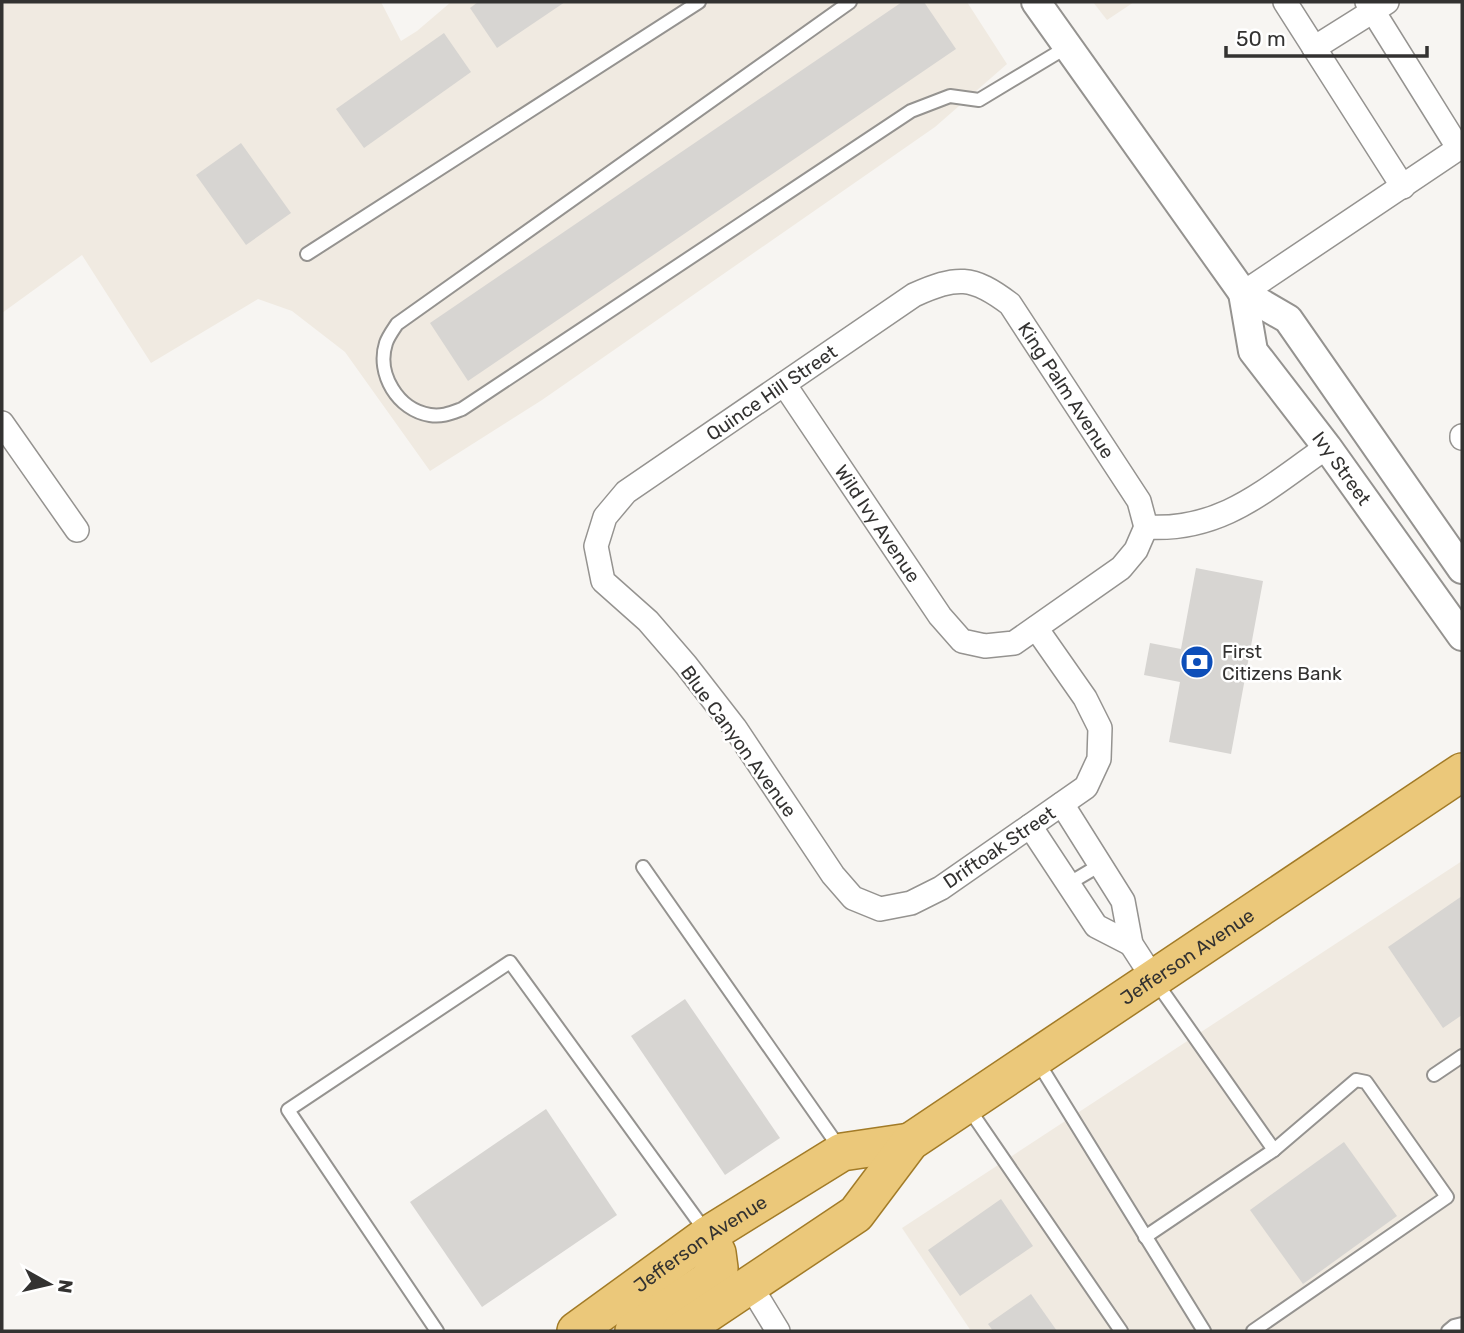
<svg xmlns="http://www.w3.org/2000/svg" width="1464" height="1333" viewBox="0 0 1464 1333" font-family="Rubik,sans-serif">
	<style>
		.built { fill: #f0eae1 }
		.building { fill: #d7d5d2 }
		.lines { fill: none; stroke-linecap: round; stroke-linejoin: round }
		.service-casing { stroke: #959390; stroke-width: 16 }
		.minor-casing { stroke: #959390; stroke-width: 26 }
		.tertiary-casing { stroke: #959390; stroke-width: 32 }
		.primary-casing { stroke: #a27b27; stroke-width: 40 }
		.service { stroke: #fff; stroke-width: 12 }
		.minor { stroke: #fff; stroke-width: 23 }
		.tertiary { stroke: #fff; stroke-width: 28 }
		.primary { stroke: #ebc87a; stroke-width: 37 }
		.labels { text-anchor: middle; stroke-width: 5; stroke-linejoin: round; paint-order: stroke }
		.street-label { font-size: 19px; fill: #333231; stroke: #fff }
		.poi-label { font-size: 19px; fill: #333231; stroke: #fff; text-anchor: start }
	</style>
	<rect width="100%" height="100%" fill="#f7f5f2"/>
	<g class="built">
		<polygon points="2,2 381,2 401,41 417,31 451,2 967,2 1007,64 935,127 542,400 430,471 345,352 292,311 258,299 151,363 82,255 2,313"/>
		<polygon points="1093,2 1134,2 1107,20"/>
		<polygon points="1462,861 1462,1331 971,1331 902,1228"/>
	</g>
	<g class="building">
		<polygon points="478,2 565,2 497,48 470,8"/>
		<polygon points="902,2 924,2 956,49 468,381 430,323"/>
		<polygon points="444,33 471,72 364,148 336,109"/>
		<polygon points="241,143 291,213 246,245 196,175"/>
		<polygon points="1196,568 1263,581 1231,754 1169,742 1180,682 1144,675 1150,643 1181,649"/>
		<polygon points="1462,896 1462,1015 1443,1028 1388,947"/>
		<polygon points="685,999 780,1138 725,1175 631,1036"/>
		<polygon points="546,1109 617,1215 482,1307 410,1202"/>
		<polygon points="1344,1142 1397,1216 1303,1284 1250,1210"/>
		<polygon points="1001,1199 1033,1246 960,1296 928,1250"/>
		<polygon points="1031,1294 1057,1331 993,1331 988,1324"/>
	</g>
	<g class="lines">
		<defs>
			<g id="service">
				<path d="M850,2L397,324C393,330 388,337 386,343C376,374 398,410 430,415C442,417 451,413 462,409L911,111L950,96L979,100L1067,47"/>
				<polyline points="307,254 699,2"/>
				<polyline points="643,867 841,1150"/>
				<polyline points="1068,884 1100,865"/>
				<polyline points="1156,982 1274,1150"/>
				<polyline points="1036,1059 1204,1331"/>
				<polyline points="1434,1075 1462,1056"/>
				<polyline points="967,1106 1121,1331"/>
				<polyline points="1145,1237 1274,1150 1356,1080 1366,1082 1447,1197 1253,1331"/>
				<polyline points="437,1331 288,1110 510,962 706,1232"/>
				<polyline points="1448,1331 1454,1326 1462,1324"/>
			</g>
			<g id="minor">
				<polyline points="1285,2 1403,187"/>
				<polyline points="1387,2 1373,11 1459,149"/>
				<polyline points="1314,48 1373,11 1367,2"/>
				<polyline points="1243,293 1462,146"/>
				<path id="s1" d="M784,384L940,616L962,641L985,646L1014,643L1121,568L1136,550L1146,527"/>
				<polyline points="2,423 77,530"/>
				<polyline points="1462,436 1462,438"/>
				<path d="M1146,527C1223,532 1267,488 1327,447"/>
				<path id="s2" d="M1036,628L1085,698L1100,728L1099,759L1086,787L941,888L911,903L880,909L853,898L833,875L735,728L686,665L648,621L603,581L596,546L605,517L626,492L914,295C957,276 972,275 1010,304L1139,501L1146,527"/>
				<polyline points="1062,804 1123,901 1131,944 1153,978"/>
				<polyline points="1030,826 1096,926 1131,944"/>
				<polyline points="750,1285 778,1331"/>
			</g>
			<g id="tertiary">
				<polyline points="1036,2 1243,293 1288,319 1462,569"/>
				<path id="s3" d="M1243,293L1253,351L1327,447L1462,636"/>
			</g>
			<g id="primary">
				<path id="s4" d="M576,1331L708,1235L842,1152L910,1142"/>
				<polyline points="634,1331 706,1282 719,1268 717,1253 708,1235"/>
				<path id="s5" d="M681,1331L856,1214L910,1142L1462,772"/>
			</g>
		</defs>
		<use href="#service" class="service-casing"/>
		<use href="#minor" class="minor-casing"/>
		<use href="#tertiary" class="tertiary-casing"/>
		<use href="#primary" class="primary-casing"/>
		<use href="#service" class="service"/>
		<use href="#minor" class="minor"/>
		<use href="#tertiary" class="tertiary"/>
		<use href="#primary" class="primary"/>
	</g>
	<defs>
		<symbol id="bank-disc" viewBox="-11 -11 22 22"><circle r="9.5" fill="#0d4eb9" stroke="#fff"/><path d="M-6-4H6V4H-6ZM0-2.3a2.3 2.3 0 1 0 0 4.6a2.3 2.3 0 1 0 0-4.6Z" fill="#fff"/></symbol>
	</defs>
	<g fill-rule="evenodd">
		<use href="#bank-disc" x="1178" y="643" width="38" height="38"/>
	</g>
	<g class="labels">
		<g class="street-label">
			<text dy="7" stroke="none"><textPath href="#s2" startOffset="1512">King Palm Avenue</textPath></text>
			<text dy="7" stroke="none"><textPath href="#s2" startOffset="1132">Quince Hill Street</textPath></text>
			<text dy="7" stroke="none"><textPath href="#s3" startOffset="206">Ivy Street</textPath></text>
			<text dy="7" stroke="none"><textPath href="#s1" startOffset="168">Wild Ivy Avenue</textPath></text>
			<text transform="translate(739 741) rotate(54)" y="7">Blue Canyon Avenue</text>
			<text transform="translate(999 847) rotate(-34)" y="7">Driftoak Street</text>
			<text dy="7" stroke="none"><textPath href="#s5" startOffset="634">Jefferson Avenue</textPath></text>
			<text dy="7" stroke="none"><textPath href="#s4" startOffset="152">Jefferson Avenue</textPath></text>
		</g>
		<g class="poi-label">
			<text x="1222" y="658">First<tspan x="1222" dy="22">Citizens Bank</tspan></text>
		</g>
	</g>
	<rect width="1464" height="1333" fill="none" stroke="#333231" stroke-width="7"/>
	<g transform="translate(49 1284) rotate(98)" stroke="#ffffff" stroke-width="5" paint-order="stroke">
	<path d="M0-5L12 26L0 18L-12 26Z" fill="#333231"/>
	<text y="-10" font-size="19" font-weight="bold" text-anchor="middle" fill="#333231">N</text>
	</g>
	<path d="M1226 46v10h201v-10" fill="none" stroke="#333231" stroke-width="3.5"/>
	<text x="1236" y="46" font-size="21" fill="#333231" stroke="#ffffff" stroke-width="5" paint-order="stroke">50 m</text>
</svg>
